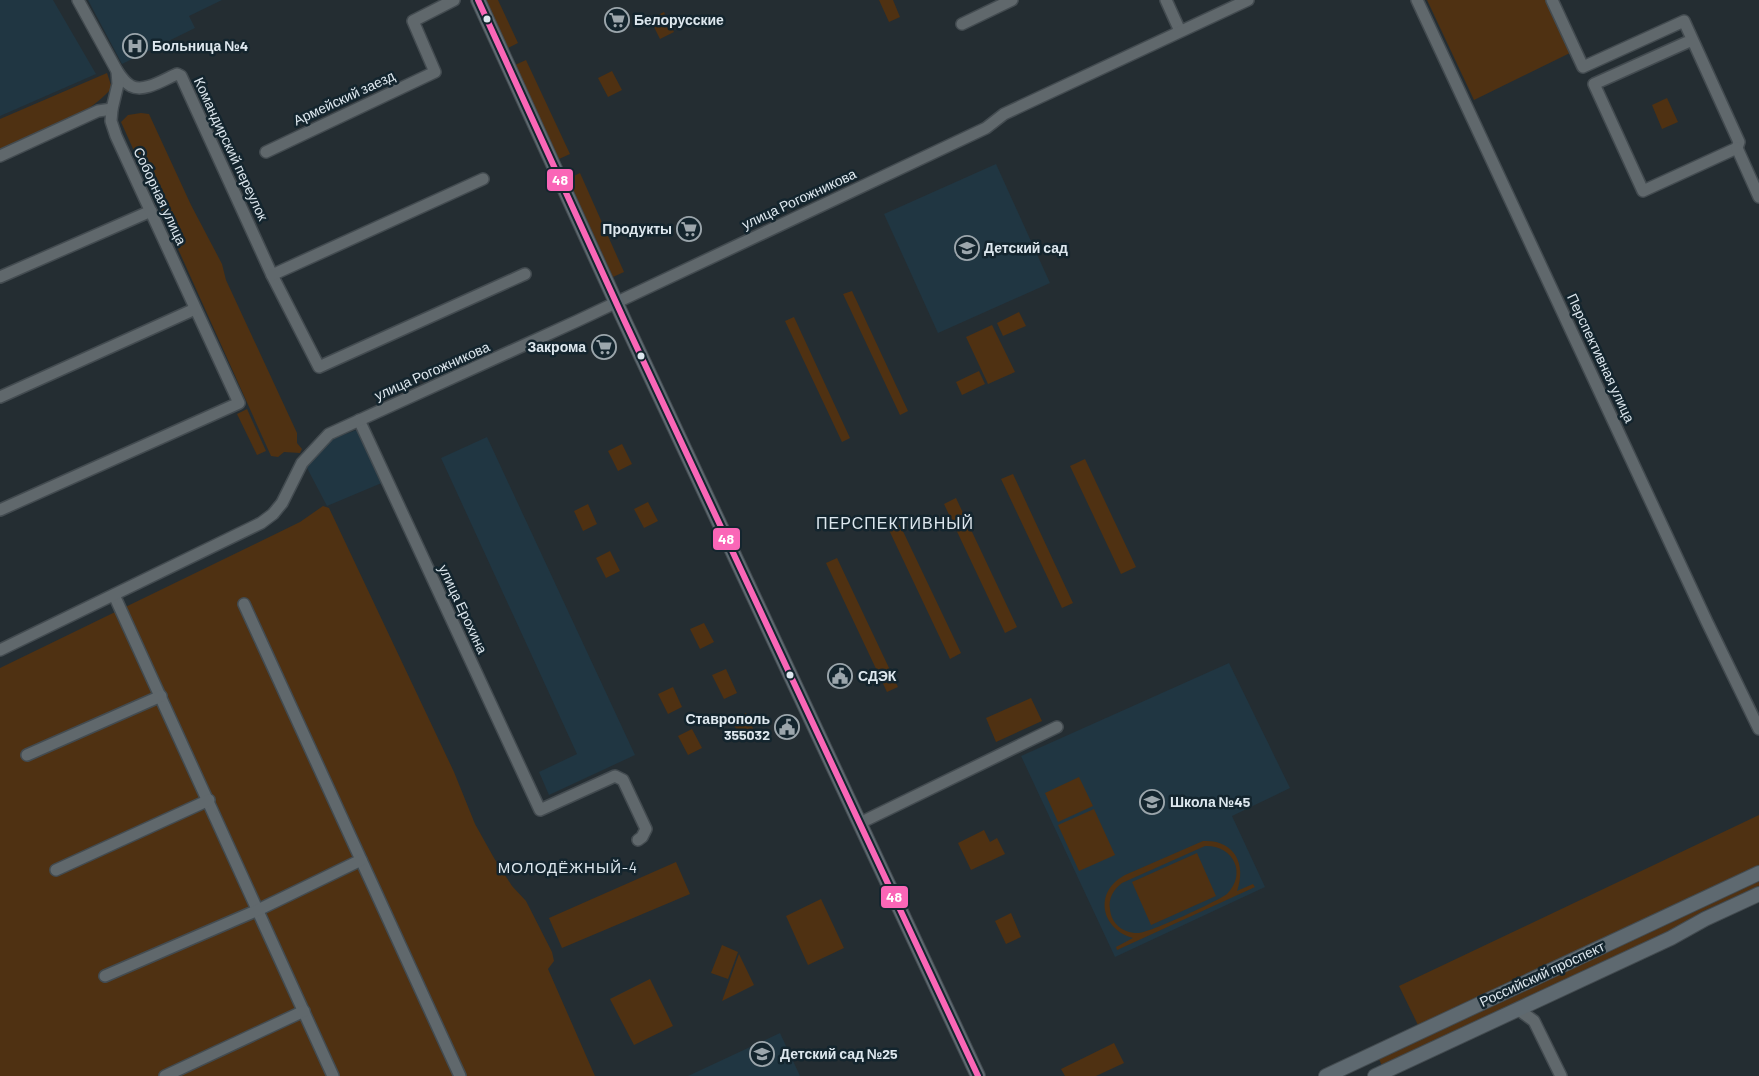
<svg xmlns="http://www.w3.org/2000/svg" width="1759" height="1076" viewBox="0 0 1759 1076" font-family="Barlow,sans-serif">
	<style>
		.built { fill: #203642 }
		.green { fill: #4f3112; fill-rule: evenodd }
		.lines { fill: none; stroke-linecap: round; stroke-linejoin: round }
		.minor-casing { stroke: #434b50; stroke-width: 14 }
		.major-casing { stroke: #434b50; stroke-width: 16 }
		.minor { stroke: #60686c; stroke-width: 11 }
		.major { stroke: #5e6970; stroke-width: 14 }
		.bus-1-casing { stroke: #14252e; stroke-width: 10 }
		.bus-1 { stroke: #fa66b7; stroke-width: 6 }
		.bus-dot { fill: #dde7ee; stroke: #14252e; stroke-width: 2 }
		.labels { text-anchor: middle; stroke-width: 5; stroke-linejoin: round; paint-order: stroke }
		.poi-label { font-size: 14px; font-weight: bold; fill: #dde7ee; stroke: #14252e; text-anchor: start }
		.street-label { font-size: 14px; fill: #dde7ee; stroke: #14252e }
		.neighbourhood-label { font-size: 15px; letter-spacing: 1px; fill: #dde7ee; stroke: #14252e }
		.quarter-label { font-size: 16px; letter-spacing: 1px; fill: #dde7ee; stroke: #14252e }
		.line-badge { stroke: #14252e; stroke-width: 2 }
		.badge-label { font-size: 14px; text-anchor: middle; font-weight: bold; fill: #fff }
	</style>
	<rect width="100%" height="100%" fill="#242d32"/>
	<g class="built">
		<polygon points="0,0 53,0 96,74 0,116"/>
		<polygon points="88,0 222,0 189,16 195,28 122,64"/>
		<polygon points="996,164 1050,283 938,333 884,214"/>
		<polygon points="359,429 384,482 327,506 306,466 318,450 335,438"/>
		<polygon points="487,437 635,755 549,795 539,772 577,754 441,458"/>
		<polygon points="1229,663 1290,788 1232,816 1265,887 1115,957 1021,756"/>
		<polygon points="780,1033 800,1076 688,1076"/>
	</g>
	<g class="green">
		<polygon points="485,0 498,0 518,43 508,48"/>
		<polygon points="879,0 893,0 900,17 889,22"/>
		<polygon points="1427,0 1548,0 1572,52 1474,100"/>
		<polygon points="664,12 674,32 660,39 650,19"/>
		<polygon points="526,60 570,154 559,159 515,65"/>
		<polygon points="612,71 622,90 608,97 598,78"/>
		<path d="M107,73L112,88C83,120 39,134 0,152V119Z"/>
		<polygon points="1667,98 1678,122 1662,129 1652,105"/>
		<polygon points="141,113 149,114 191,205 222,264 226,280 297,433 297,443 302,449 300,453 284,452 278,457 271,456 121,122 128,115"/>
		<polygon points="580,173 624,272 613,277 568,179"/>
		<polygon points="852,291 908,411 900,415 843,294"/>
		<polygon points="1019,312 1026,326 1003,336 997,323"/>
		<polygon points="794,317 850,438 842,442 785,321"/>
		<polygon points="992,325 1015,372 988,384 966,337"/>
		<polygon points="979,371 985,384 962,395 956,382"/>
		<polygon points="247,409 266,451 257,455 237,414"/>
		<polygon points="622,444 632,464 618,471 608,451"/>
		<polygon points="1085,459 1136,567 1121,574 1070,466"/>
		<polygon points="1013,474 1073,603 1062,608 1001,479"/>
		<polygon points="956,498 1017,627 1005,633 944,504"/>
		<polygon points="648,502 658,521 644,528 634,509"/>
		<polygon points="588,504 597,524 583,531 574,511"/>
		<polygon points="323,506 329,508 454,772 475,824 494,858 512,886 526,901 552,952 554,961 548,969 595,1076 0,1076 0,668 300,522"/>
		<polygon points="900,525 961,653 950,659 889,530"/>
		<polygon points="610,551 620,571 606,578 596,558"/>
		<polygon points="837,558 898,687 887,692 826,563"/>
		<polygon points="704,623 714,642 700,649 690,629"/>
		<polygon points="726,669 737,693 724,699 712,675"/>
		<polygon points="673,687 682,707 668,714 658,694"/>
		<polygon points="1031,698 1042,721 996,742 986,718"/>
		<polygon points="746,713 755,733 741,740 732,720"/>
		<polygon points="692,729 702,748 688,755 678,736"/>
		<polygon points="1079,777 1093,806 1058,822 1045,793"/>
		<polygon points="1094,809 1115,855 1079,871 1058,825"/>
		<polygon points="1759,815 1759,865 1418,1025 1399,986"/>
		<polygon points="984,830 990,842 997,838 1005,854 971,870 958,843"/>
		<path d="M1203,841C1234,839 1247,864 1237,891L1253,884L1255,887L1117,950L1116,947L1133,938C1101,929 1093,892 1125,875ZM1205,846C1234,845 1247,874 1227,894C1216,902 1151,932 1139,933C1124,934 1111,924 1110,909C1108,898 1114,889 1122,883Z"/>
		<polygon points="1197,853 1216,896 1151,925 1132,882"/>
		<polygon points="676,862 690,894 562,948 549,918"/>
		<polygon points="1759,881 1759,886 1701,912 1669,932 1382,1066 1379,1059"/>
		<polygon points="821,899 844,948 808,965 786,916"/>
		<polygon points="1011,913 1021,937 1006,944 995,921"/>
		<polygon points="722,945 738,952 728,979 711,973"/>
		<polygon points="739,954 754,985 722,1001"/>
		<polygon points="650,979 673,1026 634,1045 610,999"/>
		<polygon points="1114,1043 1124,1063 1096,1076 1065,1076 1061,1069"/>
	</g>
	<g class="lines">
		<defs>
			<g id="minor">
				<polyline points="1166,0 1180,31"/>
				<polyline points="1417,0 1707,622 1759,729"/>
				<polyline points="1552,0 1583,67 1684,21 1739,142 1737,148 1643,191 1594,84 1692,40"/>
				<polyline points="962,24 1012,0"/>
				<path d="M117,71C121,77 125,83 131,86C144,93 165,79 177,74L181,76L272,275L319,367L525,274"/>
				<polyline points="1737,148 1759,197"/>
				<polyline points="266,152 435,72 413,21 454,0"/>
				<polyline points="0,156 98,111 112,109"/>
				<polyline points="272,275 483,179"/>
				<polyline points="0,277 151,211"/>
				<polyline points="0,397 195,309"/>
				<polyline points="359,420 540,810 615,776 623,780 646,829 642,837 638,840"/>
				<polyline points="0,510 239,403 116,136 111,121 112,109 118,84 117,71 78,0"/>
				<polyline points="114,595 333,1076"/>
				<polyline points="244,604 460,1076"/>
				<polyline points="0,650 261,523 273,514 282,503 302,463 329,434 577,321 986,128 1004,114 1248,0"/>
				<polyline points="27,755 161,696"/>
				<polyline points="860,823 1057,727"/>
				<polyline points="56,870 209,800"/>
				<polyline points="105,976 258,910 361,860"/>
				<polyline points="1519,1010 1534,1021 1561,1076"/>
				<polyline points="165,1076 304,1011"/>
			</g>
			<g id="major">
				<polyline points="478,0 625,322 978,1076"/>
				<polyline points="1326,1076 1759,873"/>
				<polyline points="1375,1076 1671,938 1705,919 1759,894"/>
			</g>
		</defs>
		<use href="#minor" class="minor-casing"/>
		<use href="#major" class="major-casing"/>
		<use href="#minor" class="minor"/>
		<use href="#major" class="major"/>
		<defs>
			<polyline id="bus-1" points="478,0 625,322 978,1076"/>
		</defs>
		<use href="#bus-1" class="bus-1-casing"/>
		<use href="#bus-1" class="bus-1"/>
	</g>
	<defs>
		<symbol id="supermarket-ring" viewBox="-11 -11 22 22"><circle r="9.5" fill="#14252e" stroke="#9ca6ac" stroke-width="1.5"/><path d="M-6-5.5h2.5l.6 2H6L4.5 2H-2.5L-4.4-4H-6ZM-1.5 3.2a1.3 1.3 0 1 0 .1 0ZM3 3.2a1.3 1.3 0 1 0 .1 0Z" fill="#9ca6ac"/></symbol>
		<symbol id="hospital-ring" viewBox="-11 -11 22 22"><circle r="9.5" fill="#14252e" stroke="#9ca6ac" stroke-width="1.5"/><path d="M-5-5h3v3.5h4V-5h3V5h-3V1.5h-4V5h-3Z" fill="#9ca6ac"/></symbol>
		<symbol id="school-ring" viewBox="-11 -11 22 22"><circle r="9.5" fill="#14252e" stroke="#9ca6ac" stroke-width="1.5"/><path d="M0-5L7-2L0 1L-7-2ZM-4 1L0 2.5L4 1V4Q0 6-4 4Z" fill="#9ca6ac"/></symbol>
		<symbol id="civic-ring" viewBox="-11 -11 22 22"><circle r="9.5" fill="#14252e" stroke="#9ca6ac" stroke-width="1.5"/><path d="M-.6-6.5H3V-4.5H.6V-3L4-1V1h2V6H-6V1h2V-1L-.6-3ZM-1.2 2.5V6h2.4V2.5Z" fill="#9ca6ac"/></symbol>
	</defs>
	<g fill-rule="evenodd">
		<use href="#supermarket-ring" x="603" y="6" width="28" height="28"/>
		<use href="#hospital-ring" x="121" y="32" width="28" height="28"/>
		<use href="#supermarket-ring" x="675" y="215" width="28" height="28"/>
		<use href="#school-ring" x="953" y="234" width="28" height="28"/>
		<use href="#supermarket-ring" x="590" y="333" width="28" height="28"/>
		<use href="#civic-ring" x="826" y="662" width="28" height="28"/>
		<use href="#civic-ring" x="773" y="713" width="28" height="28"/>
		<use href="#school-ring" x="1138" y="788" width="28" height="28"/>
		<use href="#school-ring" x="748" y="1040" width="28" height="28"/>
	</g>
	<g class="bus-dot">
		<circle cx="487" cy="19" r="4.5"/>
		<circle cx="641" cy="356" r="4.5"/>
		<circle cx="790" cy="675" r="4.5"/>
	</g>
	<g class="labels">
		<g class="poi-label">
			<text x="634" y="25">Белорусские</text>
			<text x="152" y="51">Больница №4</text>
			<text x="672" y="234" text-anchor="end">Продукты</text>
			<text x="984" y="253">Детский сад</text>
			<text x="586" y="352" text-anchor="end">Закрома</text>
			<text x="858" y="681">СДЭК</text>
			<text x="770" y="724" text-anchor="end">Ставрополь<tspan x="770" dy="16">355032</tspan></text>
			<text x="1170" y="807">Школа №45</text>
			<text x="780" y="1059">Детский сад №25</text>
		</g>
		<g class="street-label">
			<text transform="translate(344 98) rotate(-25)" y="5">Армейский заезд</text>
			<text transform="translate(231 149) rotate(65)" y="5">Командирский переулок</text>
			<text transform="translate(160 196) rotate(65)" y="5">Соборная улица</text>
			<text transform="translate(799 199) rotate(-25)" y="5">улица Рогожникова</text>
			<text transform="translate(1601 358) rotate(65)" y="5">Перспективная улица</text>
			<text transform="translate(432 371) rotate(-24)" y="5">улица Рогожникова</text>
			<text transform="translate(463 609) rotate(65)" y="5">улица Ерохина</text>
			<text transform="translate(1542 974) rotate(-25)" y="5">Российский проспект</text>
		</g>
		<g class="neighbourhood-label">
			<text x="568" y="873">МОЛОДЁЖНЫЙ-4</text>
		</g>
		<g class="quarter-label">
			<text x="895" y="529">ПЕРСПЕКТИВНЫЙ</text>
		</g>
	</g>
	<g class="line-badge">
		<rect x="546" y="168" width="28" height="24" rx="5" fill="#fa66b7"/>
		<rect x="712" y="527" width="29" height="24" rx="5" fill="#fa66b7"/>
		<rect x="880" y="885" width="29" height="24" rx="5" fill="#fa66b7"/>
	</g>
	<g class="badge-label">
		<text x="560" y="185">48</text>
		<text x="726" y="544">48</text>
		<text x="894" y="902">48</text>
	</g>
</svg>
